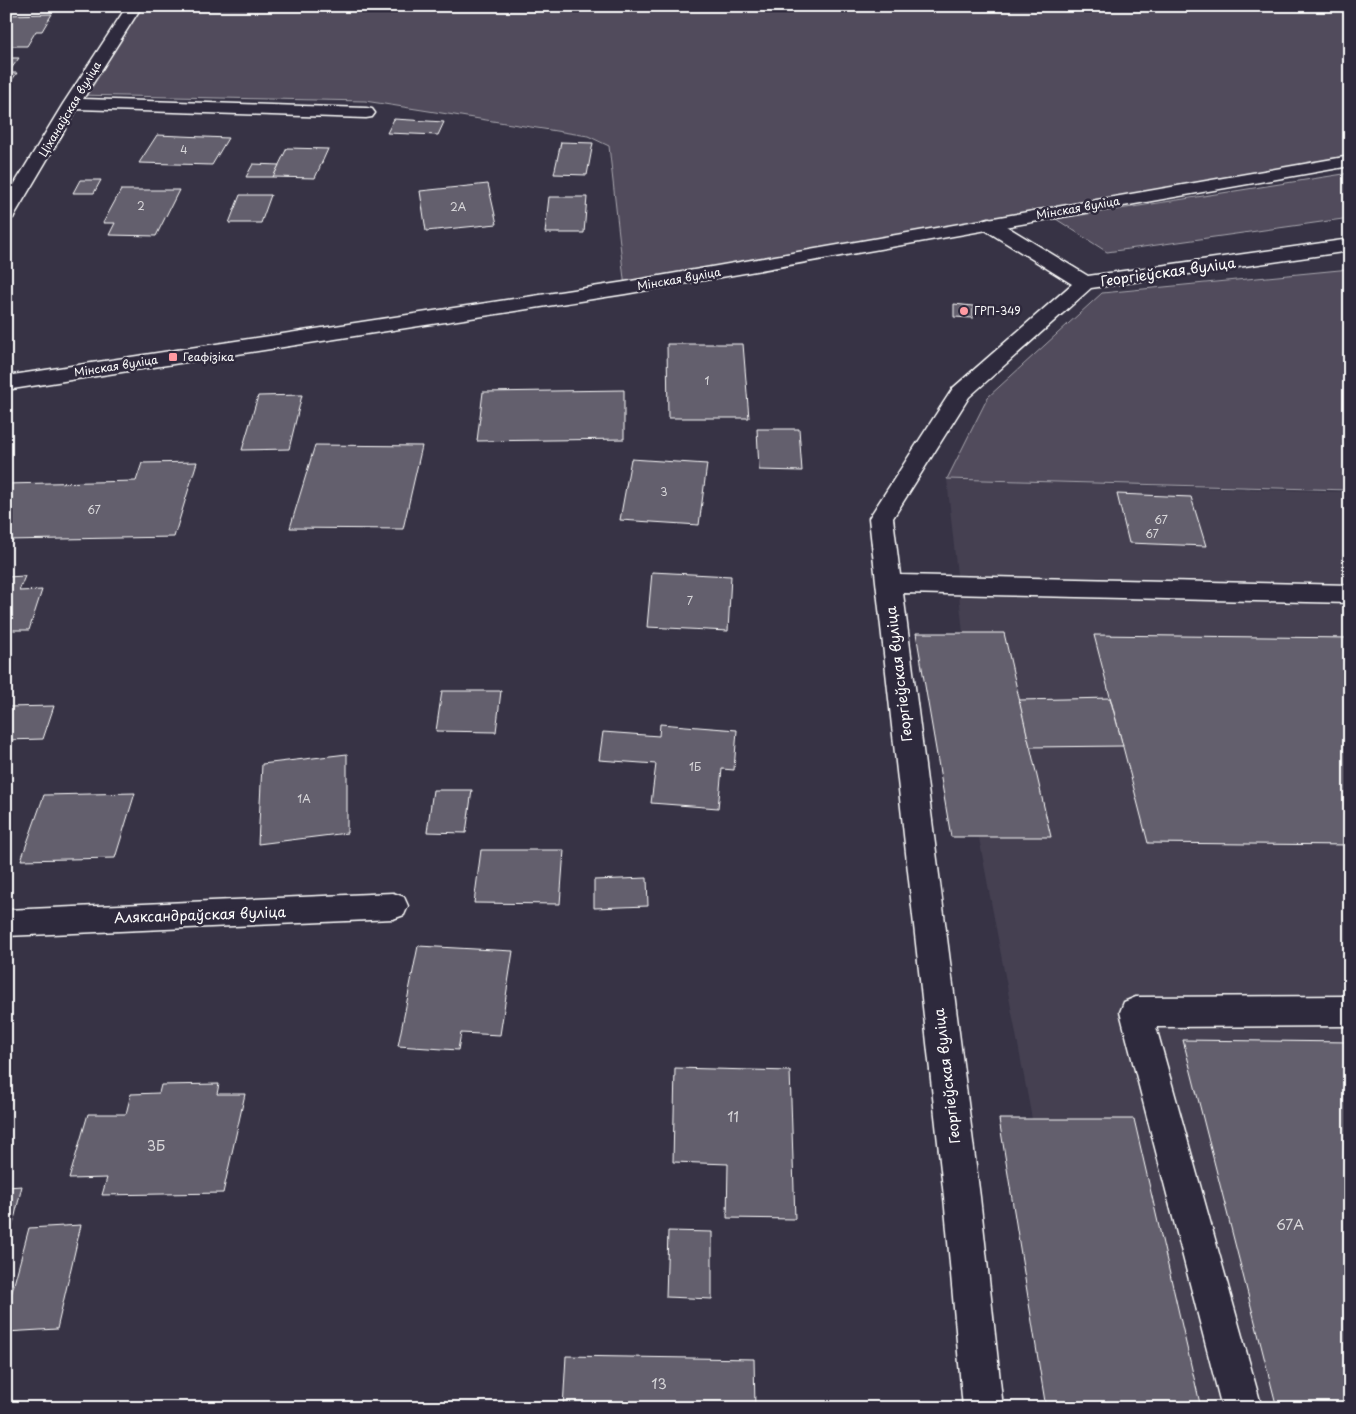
<svg xmlns="http://www.w3.org/2000/svg" width="1356" height="1414" viewBox="0 0 1356 1414" font-family="'Playpen Sans',sans-serif">
	<style>
		.built { fill: #444051 }
		.green { fill: #514c5c; stroke: #a8a6ae }
		.building { fill: #635f6d; stroke: #fff }
		.lines { fill: none; stroke-linecap: round; stroke-linejoin: round }
		.minor-casing { stroke: #fff; stroke-width: 3 }
		.major-casing { stroke: #fff; stroke-width: 3 }
		.minor { fill: #2f2a3d; fill-rule: evenodd }
		.major { fill: #2f2a3d; fill-rule: evenodd }
		.poi-dot { fill: #ff9aa2; stroke: #2f2a3d; stroke-width: 2 }
		.labels { text-anchor: middle; stroke-width: 5; stroke-linejoin: round; paint-order: stroke }
		.far-street-label { font-size: 11px; fill: #fff; stroke: #2f2a3d }
		.number-label { font-size: 11px; fill: #d8d7da }
		.far-poi-label { font-size: 11px; fill: #fff; stroke: #2f2a3d; text-anchor: start }
		.street-label { font-size: 14px; fill: #fff; stroke: #2f2a3d }
		.near-number-label { font-size: 14px; fill: #d8d7da }
	</style>
	<rect width="100%" height="100%" fill="#373345"/>
	<filter id="ink" filterUnits="userSpaceOnUse"><feTurbulence type="fractalNoise" baseFrequency=".02" numOctaves="2"/><feDisplacementMap in="SourceGraphic" scale="10" xChannelSelector="R" yChannelSelector="G"/><feConvolveMatrix kernelMatrix="1 2 1 2 8 2 1 2 1" color-interpolation-filters="sRGB"/></filter>
	<g filter="url(#ink)">
		<polygon class="built" points="947,479 1350,492 1350,1408 1046,1408 999,1119 1032,1119 979,838 951,837 916,633 963,633"/>
		<g class="green">
			<polygon points="135,6 1350,6 1350,161 625,288 609,146 588,136 365,101 77,95"/>
			<polygon points="1350,173 1350,218 1107,252 1056,219"/>
			<polygon points="1350,269 1350,490 947,479 988,397 1102,293"/>
		</g>
		<g class="building">
			<polygon points="52,14 42,31 36,31 27,46 6,46 6,15"/>
			<polygon points="6,58 19,58 8,73 17,73 6,88"/>
			<polygon points="394,119 444,122 438,135 387,133"/>
			<polygon points="157,135 228,138 212,165 139,163"/>
			<polygon points="561,142 593,143 587,175 554,174"/>
			<polygon points="287,148 328,149 315,178 273,177"/>
			<polygon points="253,164 279,165 273,177 246,177"/>
			<polygon points="80,180 101,180 94,193 73,193"/>
			<polygon points="488,184 497,224 426,231 420,191"/>
			<polygon points="121,190 179,190 156,236 109,235 115,223 103,223"/>
			<polygon points="240,195 271,195 261,223 229,223"/>
			<polygon points="549,197 587,197 584,233 545,233"/>
			<polygon points="954,304 973,306 973,318 954,317"/>
			<polygon points="667,344 743,344 749,418 668,418"/>
			<polygon points="624,390 624,439 477,441 483,392"/>
			<polygon points="302,395 289,449 242,450 258,396"/>
			<polygon points="757,429 799,429 802,471 759,470"/>
			<polygon points="315,445 422,446 403,529 290,528"/>
			<polygon points="631,459 707,464 699,525 620,520"/>
			<polygon points="197,462 174,537 6,540 6,484 136,481 142,463"/>
			<polygon points="1117,494 1191,497 1206,546 1129,543"/>
			<polygon points="652,572 731,576 728,631 647,627"/>
			<polygon points="25,576 19,591 42,590 29,630 6,630 6,577"/>
			<polygon points="916,633 1004,633 1051,837 951,837"/>
			<polygon points="1094,635 1350,638 1350,845 1148,843"/>
			<polygon points="442,691 501,691 496,732 436,731"/>
			<polygon points="1110,698 1123,746 1030,747 1019,700"/>
			<polygon points="54,706 43,739 6,740 7,707"/>
			<polygon points="660,724 737,730 734,770 722,769 718,808 651,803 656,764 599,760 603,732 659,736"/>
			<polygon points="347,754 347,833 258,844 262,764"/>
			<polygon points="433,790 472,790 466,833 427,832"/>
			<polygon points="135,793 115,858 21,860 44,795"/>
			<polygon points="481,850 564,850 560,904 474,903"/>
			<polygon points="647,878 648,906 594,908 594,880"/>
			<polygon points="418,946 513,951 500,1035 461,1033 458,1050 398,1046"/>
			<polygon points="1183,1040 1350,1042 1350,1408 1277,1408"/>
			<polygon points="675,1068 790,1071 795,1219 727,1218 728,1164 673,1162"/>
			<polygon points="219,1084 217,1094 245,1094 223,1193 102,1195 107,1178 69,1179 88,1114 126,1114 131,1094 159,1093 161,1085"/>
			<polygon points="999,1119 1134,1119 1201,1408 1046,1408"/>
			<polygon points="22,1186 8,1245 6,1245 6,1187"/>
			<polygon points="81,1225 57,1329 6,1332 6,1314 29,1228"/>
			<polygon points="668,1231 712,1232 712,1299 666,1297"/>
			<polygon points="566,1356 754,1359 755,1408 563,1408"/>
		</g>
		<g class="lines">
			<defs>
				<g id="minor">
					<polygon points="127,6 142,6 83,99 366,108 372,109 375,113 372,117 366,118 77,109 15,214 13,218 6,220 6,198 63,104"/>
					<polygon points="989,218 996,220 1088,276 1350,239 1350,251 1091,288 969,397 893,518 900,575 1350,585 1350,603 903,593 980,1197 1003,1408 963,1408 944,1197 869,518 953,388 1072,284 982,228 979,224 982,220"/>
					<polygon points="393,893 404,897 408,906 404,915 393,919 6,936 6,910"/>
					<polygon points="1350,996 1350,1026 1156,1027 1262,1408 1222,1408 1120,1012 1124,1002 1136,997"/>
				</g>
				<polygon id="major" points="1350,156 1350,166 625,294 6,390 6,376 625,282"/>
			</defs>
			<use href="#minor" class="minor-casing"/>
			<use href="#major" class="major-casing"/>
			<use href="#minor" class="minor"/>
			<use href="#major" class="major"/>
		</g>
	</g>
	<g class="poi-dot">
		<circle cx="964" cy="311" r="5"/>
		<rect x="168" y="352" width="10" height="10" rx="2.5"/>
	</g>
	<g class="labels">
		<g class="far-street-label">
			<text transform="translate(70 109) rotate(-59)" y="4">Ціханаўская вуліца</text>
			<text transform="translate(1078 208) rotate(-10)" y="4">Мінская вуліца</text>
			<text transform="translate(679 279) rotate(-10)" y="4">Мінская вуліца</text>
			<text transform="translate(116 366) rotate(-9)" y="4">Мінская вуліца</text>
		</g>
		<g class="number-label">
			<text x="184" y="154">4</text>
			<text x="141" y="210">2</text>
			<text x="458" y="211">2А</text>
			<text x="707" y="385">1</text>
			<text x="664" y="496">3</text>
			<text x="94" y="514">67</text>
			<text x="1161" y="524">67</text>
			<text x="1152" y="538">67</text>
			<text x="690" y="605">7</text>
			<text x="695" y="771">1Б</text>
			<text x="304" y="803">1А</text>
		</g>
		<g class="far-poi-label">
			<text x="974" y="315">ГРП-349</text>
			<text x="183" y="361">Геафізіка</text>
		</g>
		<g class="street-label">
			<text transform="translate(1168 272) rotate(-8)" y="5">Георгіеўская вуліца</text>
			<text transform="translate(899 674) rotate(-97)" y="5">Георгіеўская вуліца</text>
			<text transform="translate(200 915) rotate(-2)" y="5">Аляксандраўская вуліца</text>
			<text transform="translate(947 1076) rotate(-97)" y="5">Георгіеўская вуліца</text>
		</g>
		<g class="near-number-label">
			<text x="733" y="1122">11</text>
			<text x="156" y="1151">3Б</text>
			<text x="1290" y="1230">67А</text>
			<text x="659" y="1389">13</text>
		</g>
	</g>
	<rect width="1356" height="1414" fill="none" stroke="#2f2a3d" stroke-width="25"/>
	<rect x="12" y="12" width="1331" height="1389" fill="none" stroke="#fff" stroke-width="2" filter="url(#ink)"/>
</svg>
